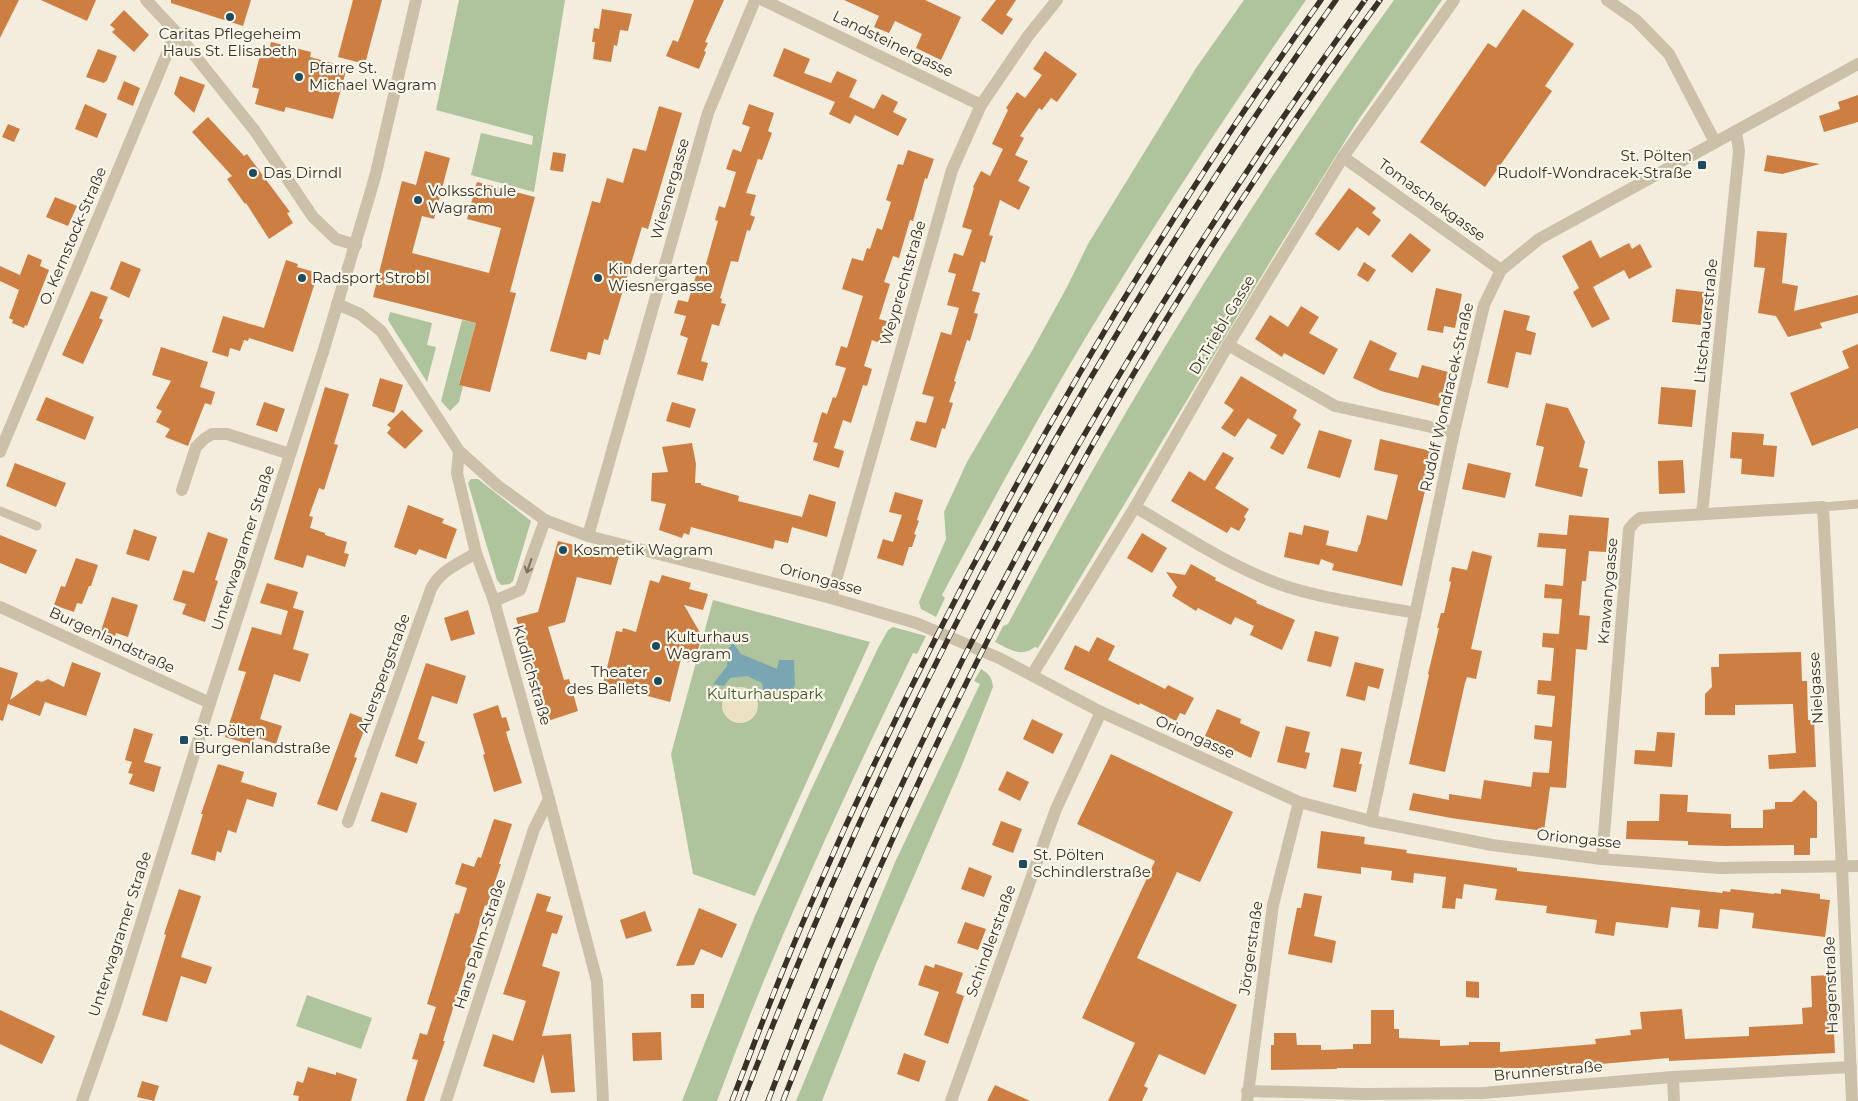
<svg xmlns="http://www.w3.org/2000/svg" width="1858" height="1101" viewBox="0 0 1858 1101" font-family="Montserrat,sans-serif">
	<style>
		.green { fill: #afc49c }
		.plaza { fill: #ece2c3 }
		.water { fill: #7aa5b2 }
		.building { fill: #cc7e43 }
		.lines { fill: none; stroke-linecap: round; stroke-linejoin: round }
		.lane { stroke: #cdc0a8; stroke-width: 9 }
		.street { stroke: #cdc0a8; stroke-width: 12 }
		.rail-casing { stroke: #393129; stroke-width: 5.5 }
		.rail { stroke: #fbf6ea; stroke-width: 4; stroke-dasharray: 11; stroke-linecap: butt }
		.oneway { stroke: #7c7162 }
		.poi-dot { fill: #1c4c5d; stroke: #fbf6ea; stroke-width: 2 }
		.labels { text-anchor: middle; stroke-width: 4.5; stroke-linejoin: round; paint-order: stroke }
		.poi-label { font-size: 15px; fill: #393129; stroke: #fbf6ea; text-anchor: start }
		.street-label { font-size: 15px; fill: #393129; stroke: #fbf6ea }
		.park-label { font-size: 15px; fill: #3f592b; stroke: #fbf6ea }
	</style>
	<rect width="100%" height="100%" fill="#f4eddd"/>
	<g class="green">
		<polygon points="459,0 565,0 534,192 471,175 481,133 532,145 533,136 436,110"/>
		<path d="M1244,0H1306C1238,97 1173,195 1111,296C1050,394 996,495 942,595L945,598L936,617L921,609L919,602L946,539L944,512L967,462L1033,349L1068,285L1088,244L1196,68Z"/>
		<path d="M1394,0H1442L1357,122L1273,257L1038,648L1035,647C1021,658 1009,649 995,642L1003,626L1008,624C1123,408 1250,199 1394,0Z"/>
		<polygon points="390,312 432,323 427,345 436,347 427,382 388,320"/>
		<polygon points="462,320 476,323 459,384 463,386 459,402 450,411 441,401"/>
		<polygon points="471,479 478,479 531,521 513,581 510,584 501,585 497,580 468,483"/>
		<polygon points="713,600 870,642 755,896 693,874 671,754"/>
		<path d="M893,627L926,636L917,654L913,653C842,800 773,948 717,1101H682L754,918L810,792L878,648L888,630Z"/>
		<path d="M981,669C989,674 992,677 993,687L962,765L876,964L822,1101H796L896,860L980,684L974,681Z"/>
		<polygon points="307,995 372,1018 361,1049 296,1026"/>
	</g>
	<circle class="plaza" cx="740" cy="705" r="18"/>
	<polygon class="water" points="733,643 741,654 777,669 779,660 794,660 795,685 786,701 764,697 762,683 747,676 730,678 724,686 713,684 727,666 728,649"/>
	<g class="building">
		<polygon points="0,0 19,0 0,38"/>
		<polygon points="41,0 96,0 87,21"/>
		<polygon points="171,0 251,0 243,26 171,3"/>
		<polygon points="353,0 382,0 365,64 338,57"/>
		<polygon points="694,0 724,0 705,42 708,43 704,51 706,52 699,69 666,56 673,40 678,42"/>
		<polygon points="844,0 925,0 961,17 941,60 916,48 922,34 895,21 889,33 874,27 879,16"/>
		<polygon points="996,0 1016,0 1006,15 1013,19 1002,35 981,20"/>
		<polygon points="602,9 632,14 628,31 620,30 617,46 614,45 611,62 593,59 595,42 592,42 594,28 599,29"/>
		<polygon points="1523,9 1574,44 1545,86 1552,91 1485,187 1420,142 1488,43 1496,48"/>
		<polygon points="124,10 149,35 134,52 112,32 115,29 110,25"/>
		<polygon points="271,42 311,52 310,57 347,67 333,119 286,107 284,112 255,104 259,89 252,87 260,55 267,57"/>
		<polygon points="784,48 810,59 804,73 831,83 837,71 857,80 849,97 874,109 882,94 898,102 893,112 907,119 898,136 855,115 850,124 829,114 835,102 773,76"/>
		<polygon points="98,49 117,56 107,80 104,83 86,77"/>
		<polygon points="1045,51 1077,74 1057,102 1051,98 1042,110 1039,108 1020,136 1024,138 1015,155 1028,161 1018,181 1030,187 1019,210 1000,200 989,235 993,236 989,249 985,263 981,261 972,291 980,293 974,313 978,314 970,341 967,340 954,381 956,382 949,402 953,403 945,429 942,428 936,448 910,440 916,421 926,423 934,397 922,394 941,332 951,335 959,308 947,305 956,274 948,272 954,253 963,256 972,230 962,227 974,188 973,187 981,171 990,176 1003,149 992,144 1008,110 1006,108 1017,92 1025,98 1042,75 1033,69"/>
		<polygon points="180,76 205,85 194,113 174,94"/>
		<polygon points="124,81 140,88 133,106 117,99"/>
		<polygon points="1858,95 1858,122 1824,132 1819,116 1840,109 1838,102"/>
		<polygon points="85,104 107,114 97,138 75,129"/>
		<polygon points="749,104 774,113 768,131 772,133 762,160 758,159 746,193 756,195 750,215 755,217 750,231 747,230 738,262 731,261 720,298 722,299 721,303 726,304 719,326 712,324 701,361 708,363 703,381 677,374 688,338 680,335 686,316 674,313 678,300 688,302 698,269 704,271 718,221 715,220 719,206 725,208 736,172 726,169 733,149 741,152 750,127 742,124"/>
		<polygon points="659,106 682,113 648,229 642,227 608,340 604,339 600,355 588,352 586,360 550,351 592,201 600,203 607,178 623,183 633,148 646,151"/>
		<polygon points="208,117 244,156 247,154 290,212 287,213 293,223 269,239 246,203 245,204 227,179 232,176 192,132"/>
		<polygon points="8,124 20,129 14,142 2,137"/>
		<polygon points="908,150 934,159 927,179 925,178 913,221 910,220 899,258 893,256 884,282 890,284 879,319 887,321 880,343 872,340 864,366 872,369 867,386 863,385 851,423 843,420 834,448 844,451 839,468 813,460 818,443 813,442 822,412 827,414 833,397 836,398 846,368 835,365 841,346 847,348 863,296 842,289 852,258 863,261 867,248 870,249 877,228 882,230 891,202 886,200 898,164 903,165"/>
		<polygon points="425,151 450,158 434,219 422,216 412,253 489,273 501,228 467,219 477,182 535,197 510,292 516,293 490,392 459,385 476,323 373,297 402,181 416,185"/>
		<polygon points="553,152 566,154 563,172 550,170"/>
		<polygon points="1767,155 1820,164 1782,174 1764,171"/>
		<polygon points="1349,188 1376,208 1372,213 1381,220 1369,236 1357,227 1339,251 1315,234"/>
		<polygon points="55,197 77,206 68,226 46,217"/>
		<polygon points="1757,231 1787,233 1782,283 1798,286 1794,311 1858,295 1858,313 1820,323 1822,328 1788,337 1776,316 1758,313 1765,268 1754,267"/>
		<polygon points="1410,233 1431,250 1412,273 1391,256"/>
		<polygon points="1591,240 1600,258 1629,243 1632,249 1640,244 1652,267 1629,279 1624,270 1593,287 1610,319 1592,328 1573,292 1579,288 1562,256"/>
		<polygon points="28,254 42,260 40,266 49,270 27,326 25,325 24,328 12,323 13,320 9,318 19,290 0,281 0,266 20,275"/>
		<polygon points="286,260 298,264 297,267 318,273 293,352 249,338 248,341 244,340 240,351 230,348 228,357 212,352 223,316 264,328"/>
		<polygon points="121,261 141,269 129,298 110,289"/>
		<polygon points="1364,262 1376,270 1368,282 1357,275"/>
		<polygon points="1436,288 1462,294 1455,328 1444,326 1443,333 1427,330"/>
		<polygon points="1676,289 1704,292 1701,325 1672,322"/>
		<polygon points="91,291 108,297 99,318 103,320 83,364 62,355"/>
		<polygon points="1301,306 1319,317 1309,333 1338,349 1324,375 1284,353 1282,357 1255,339 1270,315 1288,327"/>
		<polygon points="1504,310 1530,316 1526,330 1536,333 1531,355 1516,352 1508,388 1487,383"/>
		<polygon points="1370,340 1397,353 1389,370 1418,378 1422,365 1448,372 1439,406 1381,391 1353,378"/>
		<polygon points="1858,344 1858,428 1812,446 1790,393 1849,368 1842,351"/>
		<polygon points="161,347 208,362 200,387 215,392 211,405 205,403 188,446 165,437 170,429 156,422 162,411 156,408 171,381 152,375"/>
		<polygon points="1241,376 1297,410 1293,418 1301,424 1283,455 1270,448 1277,435 1249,419 1248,418 1235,437 1221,428 1234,410 1224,403"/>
		<polygon points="380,378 403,385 394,413 372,406"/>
		<polygon points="325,387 349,394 334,444 338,445 324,490 319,488 309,516 313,517 310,528 325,533 325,535 347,542 344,553 349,554 345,567 307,555 303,568 274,559"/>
		<polygon points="1661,387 1696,390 1692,427 1658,424"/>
		<polygon points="46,397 94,417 85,440 36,420"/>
		<polygon points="264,402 285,409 277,432 256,425"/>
		<polygon points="672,402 696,409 690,428 666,421"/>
		<polygon points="1546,403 1568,408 1585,442 1579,467 1588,469 1582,497 1535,486 1544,447 1536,445"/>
		<polygon points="402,410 423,431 405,449 387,433 391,428 387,425"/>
		<polygon points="1319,430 1352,440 1340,478 1307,468"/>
		<polygon points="1732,432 1764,434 1763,445 1777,446 1774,477 1741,474 1742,459 1730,458"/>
		<polygon points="1380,439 1431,451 1423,486 1426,487 1402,586 1332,570 1334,564 1321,559 1319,565 1284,557 1289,532 1302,535 1304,525 1329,531 1326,545 1357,552 1359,545 1360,545 1367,515 1387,520 1398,475 1374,470"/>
		<polygon points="692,443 696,464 695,483 701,483 701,485 739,496 738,501 802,517 809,494 836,502 827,537 792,527 788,543 775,540 773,549 691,527 689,535 684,533 682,538 659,530 666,504 651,501 652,473 668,472 662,447"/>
		<polygon points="1223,452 1234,458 1215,488 1249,509 1244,517 1246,519 1239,531 1231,527 1227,533 1171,501 1189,471 1205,481"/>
		<polygon points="1683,460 1685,493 1659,494 1658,461"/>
		<polygon points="15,463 66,483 56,507 6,486"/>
		<polygon points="1468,463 1511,473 1505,498 1462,489"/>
		<polygon points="895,492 923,500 917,520 919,521 914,534 916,535 912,547 909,547 903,566 877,558 883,539 893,542 902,515 889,512"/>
		<polygon points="408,505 444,519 442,523 457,529 446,559 419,549 416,555 394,547"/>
		<polygon points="1569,515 1609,518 1606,552 1589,551 1586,581 1582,581 1579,615 1590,616 1587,650 1576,649 1566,788 1550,787 1544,831 1451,818 1409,810 1413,793 1449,800 1449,794 1481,799 1484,780 1531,787 1533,772 1549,773 1552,741 1534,739 1535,725 1552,727 1555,696 1537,694 1538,680 1551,681 1554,648 1542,647 1543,633 1559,634 1562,599 1544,598 1545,584 1563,586 1566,549 1537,547 1539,533 1567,535"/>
		<polygon points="134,529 157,537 149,561 126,554"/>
		<polygon points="208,532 228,539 215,580 218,581 205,622 182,614 186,604 173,600 183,570 194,573"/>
		<polygon points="1142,533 1167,548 1152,573 1127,558"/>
		<polygon points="0,535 37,550 26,574 0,563"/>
		<polygon points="558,541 619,556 611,585 577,577 565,622 548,627 564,680 569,679 578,711 548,721 516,618 538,612"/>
		<polygon points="1472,551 1492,556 1471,649 1482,651 1476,679 1467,677 1465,683 1445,772 1409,764 1429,675 1428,674 1439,628 1437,628 1441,613 1444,613 1451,582 1449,581 1452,567 1467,570"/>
		<polygon points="76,558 98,565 91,586 89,586 82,604 77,603 74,612 54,605 61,586 65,587"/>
		<polygon points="1191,564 1216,578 1215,580 1257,601 1256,603 1295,620 1282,650 1250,635 1254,626 1235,617 1231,625 1198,608 1196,611 1172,596 1177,587 1166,572 1185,575"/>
		<polygon points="662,575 691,583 689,589 708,594 703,610 684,605 702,636 696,657 689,662 681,659 670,702 603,684 616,631 622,632 623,628 636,632 650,580 659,583"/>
		<polygon points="267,583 298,592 293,608 304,611 293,649 309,654 300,682 274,674 260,719 282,726 276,744 255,737 252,745 225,737 246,672 238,670 252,627 281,635 288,611 260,603"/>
		<polygon points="112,597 138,605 128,637 116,633 115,636 101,631"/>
		<polygon points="468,610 475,634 451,641 444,618"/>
		<polygon points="1315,631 1339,637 1331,667 1307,661"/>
		<polygon points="1097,637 1115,646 1108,660 1165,689 1168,685 1194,698 1185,715 1180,713 1176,721 1140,703 1139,705 1064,669 1075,645 1089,652"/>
		<polygon points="1801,652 1802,681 1807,681 1808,720 1814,720 1816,767 1769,769 1768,755 1796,753 1793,704 1735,705 1735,715 1705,715 1705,694 1712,687 1711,667 1719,667 1719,654"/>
		<polygon points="72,662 101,673 86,716 45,702 40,716 8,704 3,721 0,720 0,667 18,673 10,700 37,680 42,682 48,679 64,687"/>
		<polygon points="1355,662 1384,669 1379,689 1368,686 1365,701 1346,696"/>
		<polygon points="426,663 466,676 457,704 432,696 418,739 425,742 417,764 395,756"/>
		<polygon points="498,705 502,718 506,717 510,730 506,732 508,739 522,783 494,792 483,755 485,754 473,714"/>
		<polygon points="1217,709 1241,719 1240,723 1260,732 1251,758 1205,736"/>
		<polygon points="350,713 368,720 354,757 357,758 337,811 317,804"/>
		<polygon points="1032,719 1063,734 1053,754 1023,739"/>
		<polygon points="1286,726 1310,732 1305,752 1310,753 1306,769 1277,762"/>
		<polygon points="134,728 153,734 144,762 161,767 154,792 129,784 133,774 128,773 132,762 125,760"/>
		<polygon points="1657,732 1675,733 1672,767 1634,764 1635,750 1655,751"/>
		<polygon points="1341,748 1362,752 1359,764 1362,764 1356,792 1333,787"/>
		<polygon points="1111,754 1233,812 1200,882 1177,872 1137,958 1237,1005 1205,1075 1159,1054 1144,1086 1148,1088 1142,1101 1108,1101 1135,1043 1082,1018 1155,861 1077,824"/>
		<polygon points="218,764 244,772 241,782 277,793 273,807 247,799 236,833 228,830 221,853 217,851 215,861 191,854 203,814 201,814"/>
		<polygon points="1007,771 1029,782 1020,801 998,790"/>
		<polygon points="1804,790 1817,802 1817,838 1810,838 1810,855 1794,855 1794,845 1726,846 1688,845 1688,841 1626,839 1627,821 1659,821 1660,794 1688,795 1687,812 1731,814 1731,828 1763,828 1763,810 1775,809 1775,802 1792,802"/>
		<polygon points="381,792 417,803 407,833 371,821"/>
		<polygon points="494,819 512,824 499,864 501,864 487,906 485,905 446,1031 443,1041 445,1041 424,1101 406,1101 418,1060 412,1059 420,1033 427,1035 436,1007 427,1004 455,913 459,914 467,888 455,884 462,863 474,867 478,857 481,858"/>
		<polygon points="1001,821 1022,829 1013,853 992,845"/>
		<polygon points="1321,831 1365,837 1364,844 1407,850 1406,853 1517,868 1517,871 1722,893 1723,891 1730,892 1731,889 1774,894 1774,893 1781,894 1781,889 1820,894 1820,899 1830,900 1825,937 1752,928 1754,913 1720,909 1718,929 1698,927 1700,910 1671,907 1668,928 1616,922 1614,936 1595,933 1597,920 1546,913 1547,906 1495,900 1497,889 1464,884 1462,899 1456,898 1455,909 1442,908 1446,877 1414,873 1413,883 1391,880 1392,871 1361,867 1361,874 1317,868"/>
		<polygon points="969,867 992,876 984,897 961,889"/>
		<polygon points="179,889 201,896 181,957 212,967 206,984 181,976 167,1022 142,1015 166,935 164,934"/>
		<polygon points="537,893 551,897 546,911 563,916 557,934 552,933 542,966 560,972 542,1036 571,1034 575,1092 551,1093 543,1054 534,1083 483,1066 493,1034 513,1041 526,1001 503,994"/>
		<polygon points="1304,893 1322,896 1314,936 1336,941 1332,963 1288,954 1297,908 1301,908"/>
		<polygon points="699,908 737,924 722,958 701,949 694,965 676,966"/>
		<polygon points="645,911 652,931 626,939 620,920"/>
		<polygon points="965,922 986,929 978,950 957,943"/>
		<polygon points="935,964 963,973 956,993 964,996 948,1044 924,1035 939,992 918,985 925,965 934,968"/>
		<polygon points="1831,975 1835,1053 1669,1061 1669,1058 1522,1071 1522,1068 1337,1068 1337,1069 1271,1070 1271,1045 1274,1045 1274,1033 1296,1033 1297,1045 1321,1045 1321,1050 1353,1049 1353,1044 1371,1044 1371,1010 1394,1010 1394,1029 1399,1029 1399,1038 1440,1040 1440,1046 1469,1045 1469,1042 1500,1042 1500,1052 1596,1044 1595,1039 1631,1035 1630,1030 1642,1029 1640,1012 1682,1009 1685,1039 1749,1036 1749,1027 1803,1024 1802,1008 1812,1007 1811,976"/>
		<polygon points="1466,981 1479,982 1479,998 1466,997"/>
		<rect x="691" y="994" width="13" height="14"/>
		<polygon points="0,1010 55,1036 42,1064 0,1044"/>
		<polygon points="661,1032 662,1060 633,1061 632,1033"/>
		<polygon points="904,1053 926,1061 919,1082 897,1074"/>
		<polygon points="308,1067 336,1075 336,1072 357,1079 351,1101 298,1101 299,1096 293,1095 297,1081 303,1083"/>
		<polygon points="142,1081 159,1086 154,1101 137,1097"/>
		<polygon points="995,1085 1030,1101 987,1101"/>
	</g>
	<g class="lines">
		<g class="lane">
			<polyline points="1823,507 1858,504"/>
			<polyline points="0,511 37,526"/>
		</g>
		<g class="street">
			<polyline points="146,0 176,32 255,131 313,217 336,239 356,245"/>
			<polyline points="763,0 981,105"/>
			<polyline points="1607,0 1636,20 1669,54 1715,142"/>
			<polyline points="1343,157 1501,270"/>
			<polyline points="337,304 360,314 381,331 459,451 498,486 545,520 588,536 831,598 916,623 999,658 1101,712 1299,802 1371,821 1492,845 1602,859 1719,868 1858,866"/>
			<polyline points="1228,345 1335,406 1454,432"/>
			<polyline points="459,451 457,473 476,553 494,601 549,799 597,981 603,1101"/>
			<polyline points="0,452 176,32"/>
			<polyline points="182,490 196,447 204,439 212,434 227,434 290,454"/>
			<path d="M1135,507C1184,535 1233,569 1288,587C1329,600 1373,605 1415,613"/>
			<polyline points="1702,514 1739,151 1736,131"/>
			<polyline points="588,536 708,113 755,0"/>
			<polyline points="831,598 952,170 981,105 1028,36 1057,0"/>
			<polyline points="494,601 520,590 545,520"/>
			<polyline points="0,607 210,703"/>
			<polyline points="1032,675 1135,507 1228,345 1343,157 1454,0"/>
			<polyline points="1371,821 1454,432 1484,305 1501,270 1539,239 1858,64"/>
			<path d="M348,822L431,589C440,571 459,563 476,553"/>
			<polyline points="1602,859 1629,529 1634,523 1640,518 1823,507 1842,867 1852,1101"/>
			<polyline points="1673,1077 1674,1101"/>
			<polyline points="1247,1091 1364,1094 1483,1093 1673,1077 1851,1067"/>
			<polyline points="82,1101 115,1007 210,703 324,349 375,177 416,0"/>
			<polyline points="446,1101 534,829 549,799"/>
			<polyline points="951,1101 1056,809 1101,712"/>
			<polyline points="1247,1101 1273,905 1299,802"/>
		</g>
		<defs>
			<g id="rail">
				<path d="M732,1101C758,1033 784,964 814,897C952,581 1121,280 1321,0"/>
				<path d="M743,1101C893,710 1093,340 1336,0"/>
				<path d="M768,1101C916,709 1121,340 1365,0"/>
				<path d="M783,1101C934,710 1132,338 1380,0"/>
			</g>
		</defs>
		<use href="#rail" class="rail-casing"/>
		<use href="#rail" class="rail"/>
	</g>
	<defs><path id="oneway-shaft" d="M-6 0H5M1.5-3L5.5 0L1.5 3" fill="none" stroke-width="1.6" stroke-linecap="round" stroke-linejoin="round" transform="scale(1.25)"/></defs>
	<use class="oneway" href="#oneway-shaft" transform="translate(529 566) rotate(109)"/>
	<g class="poi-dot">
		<circle cx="230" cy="17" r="5"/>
		<circle cx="299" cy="77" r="5"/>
		<rect x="1697" y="160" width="10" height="10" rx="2.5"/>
		<circle cx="253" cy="173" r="5"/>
		<circle cx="418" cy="200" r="5"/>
		<circle cx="302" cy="278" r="5"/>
		<circle cx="598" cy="278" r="5"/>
		<circle cx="563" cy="550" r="5"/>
		<circle cx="656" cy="646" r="5"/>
		<circle cx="658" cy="681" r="5"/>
		<rect x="179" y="735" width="10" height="10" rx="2.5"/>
		<rect x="1018" y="859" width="10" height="10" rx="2.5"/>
	</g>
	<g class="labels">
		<g class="poi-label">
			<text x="230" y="39" text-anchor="middle">Caritas Pflegeheim<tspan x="230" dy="17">Haus St. Elisabeth</tspan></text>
			<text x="309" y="73">Pfarre St.<tspan x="309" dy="17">Michael Wagram</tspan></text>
			<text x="1692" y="161" text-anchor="end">St. Pölten<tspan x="1692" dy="17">Rudolf-Wondracek-Straße</tspan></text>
			<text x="263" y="178">Das Dirndl</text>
			<text x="428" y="196">Volksschule<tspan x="428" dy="17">Wagram</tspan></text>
			<text x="608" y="274">Kindergarten<tspan x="608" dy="17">Wiesnergasse</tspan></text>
			<text x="312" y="283">Radsport Strobl</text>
			<text x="573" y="555">Kosmetik Wagram</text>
			<text x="666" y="642">Kulturhaus<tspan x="666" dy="17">Wagram</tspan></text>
			<text x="648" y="677" text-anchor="end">Theater<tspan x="648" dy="17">des Ballets</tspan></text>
			<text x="194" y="736">St. Pölten<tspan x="194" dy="17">Burgenlandstraße</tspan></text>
			<text x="1033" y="860">St. Pölten<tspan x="1033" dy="17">Schindlerstraße</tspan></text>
		</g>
		<g class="street-label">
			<text transform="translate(893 44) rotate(26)" y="5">Landsteinergasse</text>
			<text transform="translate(670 189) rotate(-74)" y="5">Wiesnergasse</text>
			<text transform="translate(1432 200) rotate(36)" y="5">Tomaschekgasse</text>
			<text transform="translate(73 236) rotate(-67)" y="5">O. Kernstock-Straße</text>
			<text transform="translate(903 283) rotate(-74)" y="5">Weyprechtstraße</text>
			<text transform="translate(1706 321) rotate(-84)" y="5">Litschauerstraße</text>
			<text transform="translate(1222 325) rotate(-59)" y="5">Dr.Triebl-Gasse</text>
			<text transform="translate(1447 397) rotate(-77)" y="5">Rudolf Wondracek-Straße</text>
			<text transform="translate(243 548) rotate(-72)" y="5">Unterwagramer Straße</text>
			<text transform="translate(821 579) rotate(15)" y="5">Oriongasse</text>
			<text transform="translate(1608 591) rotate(-85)" y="5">Krawanygasse</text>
			<text transform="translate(112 640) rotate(25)" y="5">Burgenlandstraße</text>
			<text transform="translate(384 673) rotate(-70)" y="5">Auerspergstraße</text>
			<text transform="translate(532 675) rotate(74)" y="5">Kudlichstraße</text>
			<text transform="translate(1816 688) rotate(-93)" y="5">Nielgasse</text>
			<text transform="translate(1195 737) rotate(24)" y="5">Oriongasse</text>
			<text transform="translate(1579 839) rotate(6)" y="5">Oriongasse</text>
			<text transform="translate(120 934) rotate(-72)" y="5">Unterwagramer Straße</text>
			<text transform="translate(991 941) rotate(-70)" y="5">Schindlerstraße</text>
			<text transform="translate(480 944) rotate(-72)" y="5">Hans Palm-Straße</text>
			<text transform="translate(1251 948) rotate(-82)" y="5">Jörgerstraße</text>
			<text transform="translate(1831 985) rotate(-92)" y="5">Hagenstraße</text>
			<text transform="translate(1548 1071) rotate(-5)" y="5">Brunnerstraße</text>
		</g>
		<g class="park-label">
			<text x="765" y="699">Kulturhauspark</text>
		</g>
	</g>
</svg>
